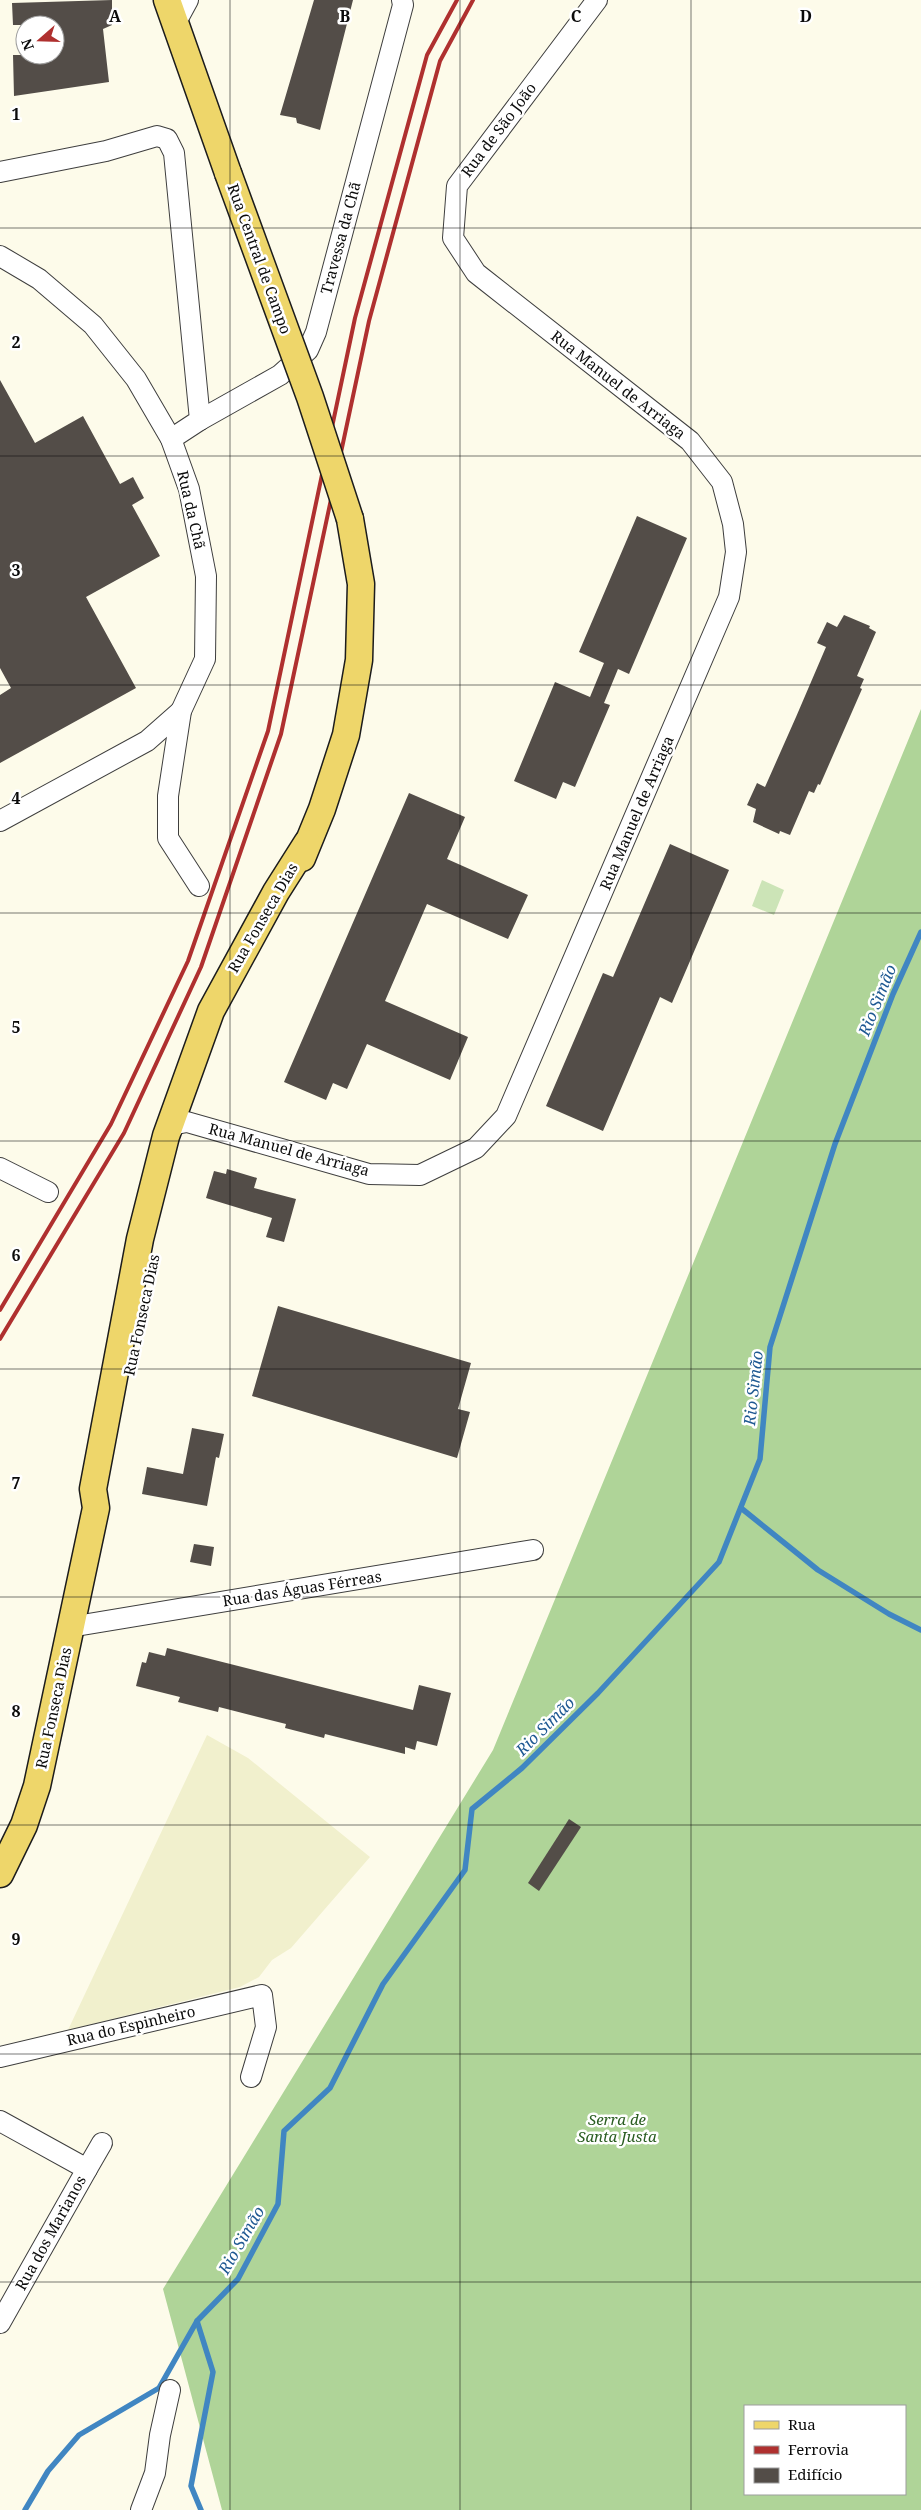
<svg xmlns="http://www.w3.org/2000/svg" width="921" height="2510" viewBox="0 0 921 2510" font-family="'Noto Serif',serif">
	<style>
		.farmland { fill: #f1f0cd }
		.green { fill: #cce4b7 }
		.forest { fill: #afd498; fill-rule: evenodd }
		.lines { fill: none; stroke-linecap: round; stroke-linejoin: round }
		.stream { stroke: #4086c2; stroke-width: 5.5 }
		.building { fill: #534d48 }
		.minor-casing { stroke: #3e3e3e; stroke-width: 22 }
		.major-casing { stroke: #1c1c1c; stroke-width: 29 }
		.minor { stroke: #fff; stroke-width: 20 }
		.major { stroke: #eed66a; stroke-width: 26 }
		.rail { stroke: #af302f; stroke-width: 4 }
		.major-bridge-casing { stroke: #1c1c1c; stroke-width: 29; stroke-linecap: butt }
		.major-bridge { stroke: #eed66a; stroke-width: 26 }
		.grid { fill: none; stroke: #0b0b0b; stroke-width: 1; stroke-opacity: 0.55 }
		.labels { text-anchor: middle; stroke-width: 5; stroke-linejoin: round; paint-order: stroke }
		.street-label { font-size: 15px; fill: #0b0b0b; stroke: #fff }
		.park-label { font-size: 15px; font-style: italic; fill: #2a5d21; stroke: #fff }
		.water-label { font-size: 16px; font-style: italic; fill: #1f5992; stroke: #fff }
		.grid-label { font-size: 16px; text-anchor: middle; font-weight: bold; fill: #0b0b0b; stroke: #fff; stroke-width: 5; stroke-linejoin: round; paint-order: stroke }
	</style>
	<rect width="100%" height="100%" fill="#fdfbea"/>
	<polygon class="farmland" points="207,1735 248,1758 370,1857 291,1948 272,1960 259,1977 240,1987 68,2030"/>
	<polygon class="green" points="762,880 784,890 774,915 752,906"/>
	<path class="forest" d="M921,709V2510H222L163,2289L493,1750ZM745,2406H905V2494H745Z"/>
	<g class="lines">
		<g class="stream">
			<polyline points="741,1508 818,1570 889,1614 921,1630"/>
			<polyline points="25,2510 48,2471 79,2435 159,2388 197,2321"/>
			<polyline points="201,2510 191,2486 213,2372 197,2321 238,2279 278,2204 284,2131 330,2088 383,1984 465,1870 472,1809 522,1768 598,1693 719,1562 760,1459 770,1347 835,1144 893,994 921,932"/>
		</g>
	</g>
	<g class="building">
		<polygon points="112,0 112,25 103,29 109,82 14,96 13,55 55,55 55,25 13,25 12,3"/>
		<polygon points="314,0 353,0 320,130 297,123 296,118 280,115"/>
		<polygon points="0,380 35,443 83,416 120,484 133,477 144,498 132,505 160,556 86,597 136,688 0,763 0,695 11,688 0,668"/>
		<polygon points="637,516 687,538 629,674 618,669 604,703 610,705 575,787 563,782 556,799 514,781 555,682 590,697 604,663 579,652"/>
		<polygon points="844,615 870,626 869,628 876,632 857,676 864,679 860,688 862,689 820,785 818,784 814,793 809,791 790,835 780,831 779,834 753,822 756,809 747,805 757,783 765,787 796,717 826,647 817,643 827,622 837,627"/>
		<polygon points="409,793 465,817 447,859 528,895 508,939 427,904 385,1001 468,1037 450,1080 367,1044 347,1089 333,1083 326,1100 284,1082"/>
		<polygon points="670,844 729,870 672,1003 660,997 603,1131 546,1106 603,973 613,977"/>
		<polygon points="227,1169 257,1178 254,1188 296,1199 284,1242 266,1237 272,1218 206,1198 214,1171 226,1174"/>
		<polygon points="278,1306 471,1363 458,1409 470,1412 457,1458 252,1396"/>
		<polygon points="192,1428 224,1434 219,1458 216,1457 207,1506 142,1494 147,1467 183,1474"/>
		<polygon points="194,1544 214,1547 211,1566 190,1562"/>
		<polygon points="167,1648 413,1710 419,1685 451,1693 437,1746 417,1741 415,1750 405,1747 405,1754 325,1734 324,1738 285,1728 286,1724 219,1707 218,1712 178,1702 180,1697 136,1686 142,1662 146,1663 149,1652 165,1656"/>
		<polygon points="569,1819 581,1827 539,1891 528,1883"/>
	</g>
	<g class="lines">
		<defs>
			<g id="minor">
				<polyline points="175,24 188,0"/>
				<polyline points="0,172 106,151 157,136 167,139 174,153 200,420 171,439"/>
				<polyline points="0,256 39,279 93,325 136,379 171,439 189,489 206,576 205,659 181,711 168,796 168,838 199,886"/>
				<polyline points="200,420 280,375 308,350 316,332 403,5 402,0"/>
				<polyline points="0,821 147,741 181,711"/>
				<polyline points="166,1136 176,1124 187,1122 369,1174 420,1175 476,1148 506,1116 729,597 736,552 733,524 722,482 690,441 476,273 453,238 457,186 597,0"/>
				<polyline points="0,1168 48,1192"/>
				<polyline points="70,1627 533,1550"/>
				<polyline points="0,2057 262,1995 266,2027 251,2077"/>
				<polyline points="0,2121 87,2169 0,2323"/>
				<polyline points="87,2169 102,2143"/>
				<polyline points="141,2510 155,2473 160,2435 170,2390"/>
			</g>
			<g id="major">
				<polyline points="167,0 228,173"/>
				<polyline points="302,858 322,809 346,735 359,660 361,584 350,519"/>
				<polyline points="0,1874 24,1825 37,1786 96,1508 93,1489 140,1239 166,1136 211,1011 276,892 307,843"/>
			</g>
		</defs>
		<use href="#minor" class="minor-casing"/>
		<use href="#major" class="major-casing"/>
		<use href="#minor" class="minor"/>
		<use href="#major" class="major"/>
		<g class="rail">
			<polyline points="0,1310 111,1124 188,961 268,731 355,318 427,55 457,0"/>
			<polyline points="0,1339 124,1133 201,967 281,734 369,321 440,61 473,0"/>
		</g>
		<defs>
			<polyline id="major-bridge" points="228,173 310,397 350,519"/>
		</defs>
		<use href="#major-bridge" class="major-bridge-casing"/>
		<use href="#major-bridge" class="major-bridge"/>
	</g>
	<path class="grid" d="M230,0V2510M460,0V2510M691,0V2510M0,228H921M0,456H921M0,685H921M0,913H921M0,1141H921M0,1369H921M0,1597H921M0,1825H921M0,2054H921M0,2282H921"/>
	<g class="labels">
		<g class="street-label">
			<text transform="translate(499 130) rotate(-53)" y="5">Rua de São João</text>
			<text transform="translate(341 238) rotate(-75)" y="5">Travessa da Chã</text>
			<text transform="translate(259 259) rotate(70)" y="5">Rua Central de Campo</text>
			<text transform="translate(618 385) rotate(38)" y="5">Rua Manuel de Arriaga</text>
			<text transform="translate(191 510) rotate(77)" y="5">Rua da Chã</text>
			<text transform="translate(637 813) rotate(-67)" y="5">Rua Manuel de Arriaga</text>
			<text transform="translate(263 918) rotate(-60)" y="5">Rua Fonseca Dias</text>
			<text transform="translate(289 1150) rotate(15)" y="5">Rua Manuel de Arriaga</text>
			<text transform="translate(142 1315) rotate(-78)" y="5">Rua Fonseca Dias</text>
			<text transform="translate(302 1589) rotate(-9)" y="5">Rua das Águas Férreas</text>
			<text transform="translate(54 1708) rotate(-78)" y="5">Rua Fonseca Dias</text>
			<text transform="translate(131 2026) rotate(-13)" y="5">Rua do Espinheiro</text>
			<text transform="translate(51 2233) rotate(-61)" y="5">Rua dos Marianos</text>
		</g>
		<g class="park-label">
			<text x="617" y="2125">Serra de<tspan x="617" dy="17">Santa Justa</tspan></text>
		</g>
		<g class="water-label">
			<text transform="translate(877 1000) rotate(-68)" y="6">Rio Simão</text>
			<text transform="translate(753 1388) rotate(-84)" y="6">Rio Simão</text>
			<text transform="translate(545 1726) rotate(-45)" y="6">Rio Simão</text>
			<text transform="translate(241 2240) rotate(-60)" y="6">Rio Simão</text>
		</g>
	</g>
	<g class="grid-label">
		<text x="115" y="22">A</text>
		<text x="345" y="22">B</text>
		<text x="576" y="22">C</text>
		<text x="806" y="22">D</text>
		<text x="16" y="120">1</text>
		<text x="16" y="348">2</text>
		<text x="16" y="576">3</text>
		<text x="16" y="804">4</text>
		<text x="16" y="1033">5</text>
		<text x="16" y="1261">6</text>
		<text x="16" y="1489">7</text>
		<text x="16" y="1717">8</text>
		<text x="16" y="1945">9</text>
	</g>
	<rect x="744" y="2405" width="162" height="90" fill="#ffffff" stroke="#9d9d9d"/>
	<rect x="754" y="2421" width="25" height="8" fill="#eed66a" stroke="#9d9d9d"/>
	<text x="788" y="2430" font-size="15" fill="#0b0b0b">Rua</text>
	<rect x="754" y="2446" width="25" height="8" fill="#af302f" stroke="#9d9d9d"/>
	<text x="788" y="2455" font-size="15" fill="#0b0b0b">Ferrovia</text>
	<rect x="754" y="2468" width="25" height="15" fill="#534d48" stroke="#9d9d9d"/>
	<text x="788" y="2480" font-size="15" fill="#0b0b0b">Edifício</text>
	<g transform="translate(40 40) rotate(250)"><circle r="24" fill="#ffffff" stroke="#9d9d9d"/>
	<path d="M0-4L9 19L0 12L-9 19Z" fill="#af302f"/>
	<text y="-8" font-size="14" font-weight="bold" text-anchor="middle" fill="#0b0b0b">N</text>
	</g>
</svg>
